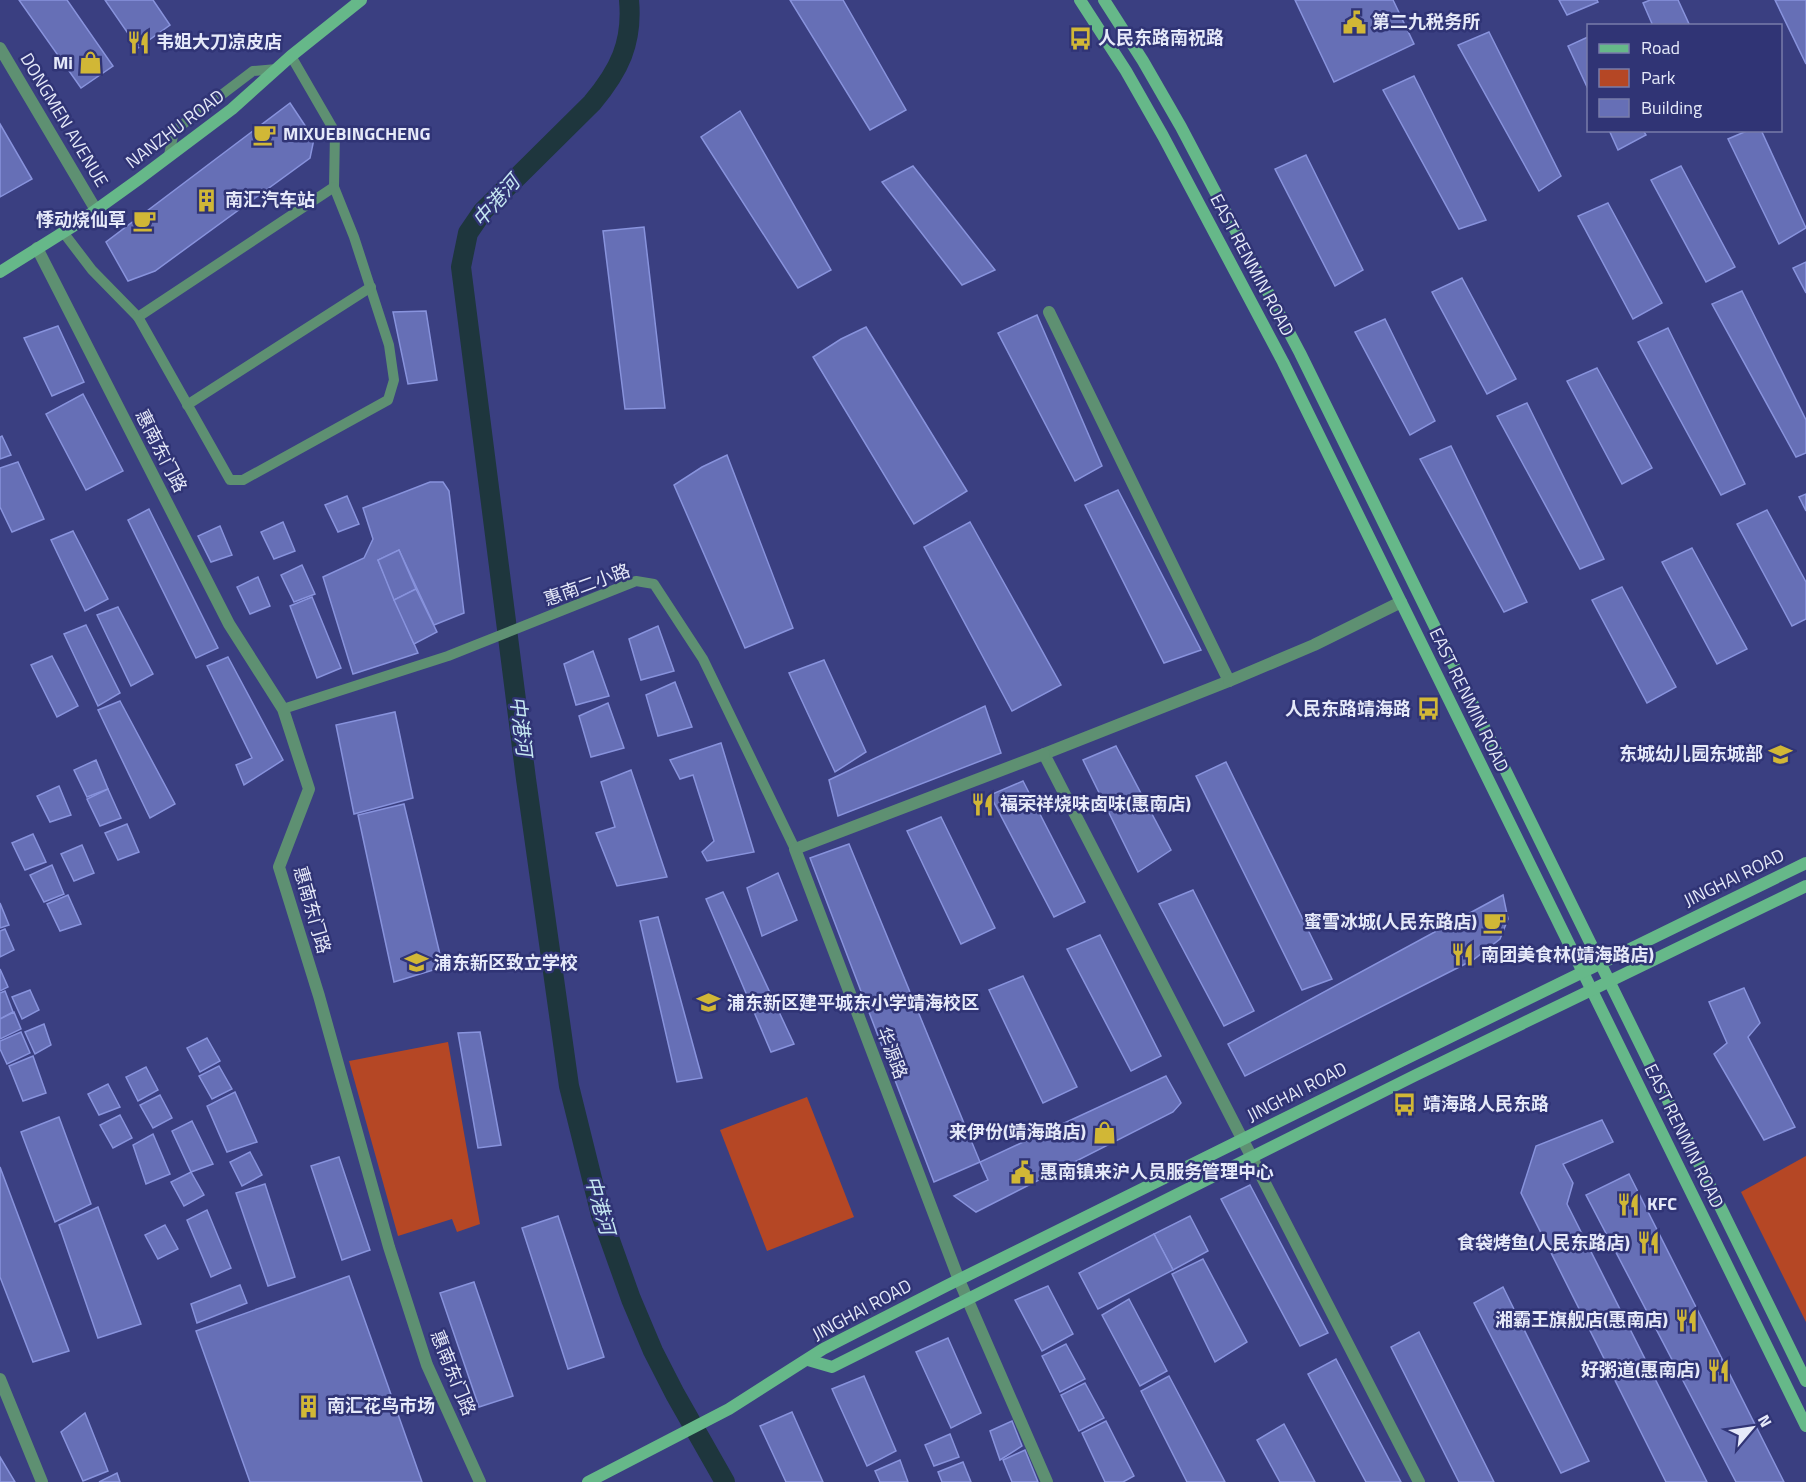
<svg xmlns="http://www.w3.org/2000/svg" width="1806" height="1482" viewBox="0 0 1806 1482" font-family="'Titillium Web','Noto Sans SC',sans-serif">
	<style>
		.green { fill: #b54725 }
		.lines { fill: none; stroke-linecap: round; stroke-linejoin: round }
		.canal { stroke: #1e363d; stroke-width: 20 }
		.building { fill: #666fb6; stroke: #8893dd; stroke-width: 1.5 }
		.lane { stroke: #5e9072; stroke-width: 10 }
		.street { stroke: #5e9072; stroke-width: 12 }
		.secondary { stroke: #66b889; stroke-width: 12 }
		.labels { text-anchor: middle; stroke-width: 5; stroke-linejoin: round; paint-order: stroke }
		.poi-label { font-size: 18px; font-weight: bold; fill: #e5e9f9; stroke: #303475; text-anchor: start }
		.street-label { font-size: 18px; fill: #e5e9f9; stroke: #303475 }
		.water-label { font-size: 20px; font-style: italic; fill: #c6e8f2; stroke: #303475 }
	</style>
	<rect width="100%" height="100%" fill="#3a3f81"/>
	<g class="green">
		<polygon points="448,1042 480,1224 457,1232 452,1219 398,1236 349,1061"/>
		<polygon points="807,1097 854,1217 767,1251 720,1130"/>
		<polygon points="1806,1156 1806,1322 1741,1192"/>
	</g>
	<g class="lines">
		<path class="canal" d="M629,0C633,43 619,71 592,103L483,211L468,233L461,267L526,779L569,1086L601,1215L631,1299L653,1351L675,1394L725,1482"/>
	</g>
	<g class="building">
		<polygon points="19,0 67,0 113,66 81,88"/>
		<polygon points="105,0 153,0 170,25 138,48"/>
		<polygon points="790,0 843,0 906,110 870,130"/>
		<polygon points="1295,0 1393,0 1414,44 1334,82"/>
		<polygon points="1559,0 1597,0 1598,2 1567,15"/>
		<polygon points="1650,0 1678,0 1690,26 1653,26 1643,3"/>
		<polygon points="1775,0 1806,0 1806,64"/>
		<polygon points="1489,32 1561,176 1539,191 1458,45"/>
		<polygon points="1588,37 1588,89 1568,46"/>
		<polygon points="1414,76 1486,220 1459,229 1383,90"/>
		<polygon points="290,103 314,139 310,158 155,271 128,281 106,242"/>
		<polygon points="740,111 831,270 798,288 701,137"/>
		<polygon points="0,124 32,179 0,197"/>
		<polygon points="1609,130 1643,130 1646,135 1618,150"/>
		<polygon points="1749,130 1761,130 1806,228 1779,244 1728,139"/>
		<polygon points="1306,155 1363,270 1335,286 1275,169"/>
		<polygon points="913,166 995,270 962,285 882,182"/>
		<polygon points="1681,166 1735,267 1706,282 1651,180"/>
		<polygon points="1608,203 1662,303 1633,319 1578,216"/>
		<polygon points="644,227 665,408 625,409 603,231"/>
		<polygon points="1806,262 1806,293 1793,268"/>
		<polygon points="1462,278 1516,379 1487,394 1432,292"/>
		<polygon points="1742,291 1806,420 1806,453 1796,457 1712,304"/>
		<polygon points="426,311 437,380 408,384 393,312"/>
		<polygon points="1037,315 1102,466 1075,481 998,333"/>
		<polygon points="1385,319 1435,421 1410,435 1355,332"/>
		<polygon points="58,326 84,382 52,396 24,338"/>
		<polygon points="866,327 967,491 914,524 813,357 841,339"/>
		<polygon points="1668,328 1745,484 1721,495 1638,342"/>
		<polygon points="1597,368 1652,468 1622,484 1567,381"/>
		<polygon points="83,394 123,471 86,490 46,414"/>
		<polygon points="1527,403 1604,559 1580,569 1497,416"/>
		<polygon points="2,436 11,455 0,459 0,437"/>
		<polygon points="1451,446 1527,602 1504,612 1420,459"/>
		<polygon points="727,455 793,628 745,648 674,485 702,467"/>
		<polygon points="18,462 44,519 12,532 0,507 0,468"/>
		<polygon points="430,482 443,482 449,491 464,613 434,625 399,550 378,560 418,653 353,674 323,577 364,558 373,539 363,508"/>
		<polygon points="1118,490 1201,650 1164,663 1085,505"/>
		<polygon points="1806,494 1806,511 1799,497"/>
		<polygon points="347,496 359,524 338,532 325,505"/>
		<polygon points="149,509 218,648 196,658 128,520"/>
		<polygon points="1767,510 1806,582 1806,619 1792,626 1737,524"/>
		<polygon points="283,522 295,551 274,559 261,532"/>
		<polygon points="970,522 1061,685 1012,711 924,547"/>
		<polygon points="220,526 232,555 211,562 198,536"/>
		<polygon points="73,531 108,599 85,611 51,540"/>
		<polygon points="1692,548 1747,649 1717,664 1662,562"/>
		<polygon points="399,550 416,589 394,600 378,560"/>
		<polygon points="302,565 315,594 294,602 281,575"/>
		<polygon points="258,577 270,606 250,614 237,587"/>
		<polygon points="1622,587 1676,687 1647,703 1592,600"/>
		<polygon points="416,589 437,632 414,644 394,600"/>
		<polygon points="312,597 341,668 317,678 290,606"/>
		<polygon points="118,607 153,674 131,686 97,615"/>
		<polygon points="86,625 120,693 98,706 64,634"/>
		<polygon points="658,626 674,671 641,680 629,639"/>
		<polygon points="593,651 609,696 576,705 564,664"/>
		<polygon points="52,656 78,706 57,717 31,665"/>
		<polygon points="228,657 283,760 244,785 236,765 252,758 207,666"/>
		<polygon points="824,660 866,752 835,772 789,673"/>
		<polygon points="675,682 692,727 658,736 646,695"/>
		<polygon points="120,701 175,804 150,818 98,710"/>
		<polygon points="608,703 624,748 591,757 579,716"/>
		<polygon points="985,706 1001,753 838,816 829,780"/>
		<polygon points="395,712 413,798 354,814 336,725"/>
		<polygon points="721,743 754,852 707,861 702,852 714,841 693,775 680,779 670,760"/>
		<polygon points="1116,746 1171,850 1138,872 1083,760"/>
		<polygon points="96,760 108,789 87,797 74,770"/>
		<polygon points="1226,762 1332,979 1302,990 1196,776"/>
		<polygon points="631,770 667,877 617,886 596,833 615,827 601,782"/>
		<polygon points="1023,781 1085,902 1054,917 990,795"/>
		<polygon points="59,786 71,815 50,822 37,796"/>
		<polygon points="108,789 121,818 100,826 87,799"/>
		<polygon points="404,804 443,967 394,982 358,815"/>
		<polygon points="941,817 995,928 961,944 907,831"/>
		<polygon points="127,824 139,852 118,860 105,833"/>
		<polygon points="33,834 46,862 25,870 12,843"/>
		<polygon points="849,844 980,1162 934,1182 810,858"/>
		<polygon points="82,845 94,873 74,881 61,854"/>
		<polygon points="52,865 64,894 44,902 30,875"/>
		<polygon points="778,873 797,920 762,936 747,888"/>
		<polygon points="1193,890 1254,1011 1224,1026 1159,904"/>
		<polygon points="723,892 794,1044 771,1052 706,899"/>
		<polygon points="68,895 81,924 60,931 47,904"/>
		<polygon points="1503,895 1508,919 1500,939 1473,960 1245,1076 1228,1044"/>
		<polygon points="0,903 9,925 0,928"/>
		<polygon points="658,917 702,1078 677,1082 640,921"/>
		<polygon points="5,929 14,950 0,957 0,931"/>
		<polygon points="1100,935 1161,1056 1131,1071 1067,949"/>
		<polygon points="0,969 8,987 0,991"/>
		<polygon points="1023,976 1077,1087 1043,1103 989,990"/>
		<polygon points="1744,988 1760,1023 1748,1037 1795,1127 1764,1140 1714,1054 1727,1043 1709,1002"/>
		<polygon points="30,990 39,1010 22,1019 12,997"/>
		<polygon points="5,991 13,1012 0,1019 0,993"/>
		<polygon points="14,1012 21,1029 0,1039 0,1019"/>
		<polygon points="44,1024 51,1045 35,1054 25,1032"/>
		<polygon points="21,1032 30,1053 7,1064 0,1049 0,1041"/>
		<polygon points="480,1032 501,1145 478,1148 458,1033"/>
		<polygon points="207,1038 220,1061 200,1072 187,1048"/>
		<polygon points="33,1056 46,1093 23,1101 9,1066"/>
		<polygon points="219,1066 232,1089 212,1099 199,1076"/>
		<polygon points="146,1067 158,1090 138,1101 126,1077"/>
		<polygon points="1166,1076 1181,1103 1173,1112 976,1212 954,1196 988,1180 980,1162"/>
		<polygon points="108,1084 120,1107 99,1115 88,1094"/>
		<polygon points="235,1092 257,1142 227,1152 207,1106"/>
		<polygon points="160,1095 172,1118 153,1128 140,1105"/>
		<polygon points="120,1115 132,1138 113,1148 100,1125"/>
		<polygon points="59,1117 91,1204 55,1222 21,1132"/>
		<polygon points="1602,1120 1613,1142 1563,1164 1573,1183 1567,1204 1707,1482 1666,1482 1521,1193 1536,1146"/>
		<polygon points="192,1121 213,1164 191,1172 172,1131"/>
		<polygon points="153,1134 170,1174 146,1184 133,1145"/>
		<polygon points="250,1152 262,1175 242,1186 230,1162"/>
		<polygon points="339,1157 370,1250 342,1260 311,1166"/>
		<polygon points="0,1167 69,1351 33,1362 0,1277"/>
		<polygon points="191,1172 204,1195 184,1206 171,1182"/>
		<polygon points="1629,1174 1784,1482 1736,1482 1586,1195"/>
		<polygon points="265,1184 295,1277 268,1286 236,1193"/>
		<polygon points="1250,1185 1328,1333 1300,1346 1221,1199"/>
		<polygon points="98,1207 141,1324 98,1338 59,1225"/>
		<polygon points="207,1210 231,1268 211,1277 187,1220"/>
		<polygon points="558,1216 604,1357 568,1369 522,1228"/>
		<polygon points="1190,1216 1208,1251 1173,1270 1154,1234"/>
		<polygon points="165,1225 178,1249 158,1259 145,1235"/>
		<polygon points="1154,1234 1173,1270 1098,1309 1079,1273"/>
		<polygon points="1203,1259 1247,1342 1215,1362 1172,1274"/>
		<polygon points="349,1276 422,1482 250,1482 196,1331"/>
		<polygon points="474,1282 513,1396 479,1407 440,1293"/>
		<polygon points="240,1285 247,1303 197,1323 191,1304"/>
		<polygon points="1048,1286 1073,1334 1042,1351 1015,1300"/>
		<polygon points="1503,1287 1589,1461 1561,1473 1474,1303"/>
		<polygon points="1129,1299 1167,1371 1140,1386 1102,1315"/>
		<polygon points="1419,1332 1494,1482 1459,1482 1391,1347"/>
		<polygon points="948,1338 981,1413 951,1428 916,1352"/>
		<polygon points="1066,1344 1085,1379 1060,1392 1042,1356"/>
		<polygon points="1336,1359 1401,1482 1366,1482 1308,1374"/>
		<polygon points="864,1376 896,1451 867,1466 832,1389"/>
		<polygon points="1169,1376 1225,1482 1187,1482 1141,1391"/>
		<polygon points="1085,1383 1104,1418 1079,1431 1061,1395"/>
		<polygon points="792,1412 823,1482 786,1482 760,1426"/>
		<polygon points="85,1413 108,1471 83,1481 61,1432"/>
		<polygon points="1012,1421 1022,1446 1000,1460 990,1431"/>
		<polygon points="1106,1421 1134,1476 1123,1482 1105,1482 1082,1433"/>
		<polygon points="1284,1424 1315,1482 1280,1482 1257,1440"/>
		<polygon points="950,1434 959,1457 934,1466 925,1445"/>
		<polygon points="1025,1450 1038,1482 1012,1482 1003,1460"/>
		<polygon points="0,1457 15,1482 0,1482"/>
		<polygon points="900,1460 908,1482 880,1482 875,1471"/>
		<polygon points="963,1462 971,1482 942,1482 938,1472"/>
		<polygon points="117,1473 120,1482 99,1482"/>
	</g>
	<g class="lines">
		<g class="lane">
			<polyline points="169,155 174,131 253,71 277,69"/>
			<polyline points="63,232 92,270 138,317 334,187 335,132 291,56"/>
			<polyline points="138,317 230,480 243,480 388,400 394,380 389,345 354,237 334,187"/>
			<polyline points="187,405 371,287"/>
			<polyline points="283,709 448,656 636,581 654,584 703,659 795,849"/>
		</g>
		<g class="street">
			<polyline points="0,48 96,210"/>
			<polyline points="37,248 229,624 283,709 309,789 279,867 319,996 389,1247 427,1365 480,1482"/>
			<polyline points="1049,312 1229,681 1044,754 1419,1482"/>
			<polyline points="1229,681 1314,645 1401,602"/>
			<polyline points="1044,754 795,849 959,1280 1047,1482"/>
			<polyline points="0,1379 42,1482"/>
		</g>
		<g class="secondary">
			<polyline points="1080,0 1126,71 1163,136 1283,362 1806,1426"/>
			<polyline points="1104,0 1143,61 1181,127 1300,353 1806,1381"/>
			<polyline points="0,272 75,225 139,179 232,109 291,56 361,0"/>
			<polyline points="808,1360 832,1367 1414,1076 1806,886"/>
			<polyline points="588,1482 729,1409 823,1349 946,1286 1405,1059 1806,863"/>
		</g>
	</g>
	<defs>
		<symbol id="civic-bare" viewBox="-9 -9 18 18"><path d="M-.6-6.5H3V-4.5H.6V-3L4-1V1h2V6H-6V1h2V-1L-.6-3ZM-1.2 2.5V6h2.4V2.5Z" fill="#d1b736" stroke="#303475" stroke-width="2.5" paint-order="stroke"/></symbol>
		<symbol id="bus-bare" viewBox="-9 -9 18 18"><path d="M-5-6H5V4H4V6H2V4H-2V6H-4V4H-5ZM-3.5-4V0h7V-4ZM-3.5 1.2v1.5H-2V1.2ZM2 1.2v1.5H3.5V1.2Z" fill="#d1b736" stroke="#303475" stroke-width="2.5" paint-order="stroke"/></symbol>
		<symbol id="restaurant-bare" viewBox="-9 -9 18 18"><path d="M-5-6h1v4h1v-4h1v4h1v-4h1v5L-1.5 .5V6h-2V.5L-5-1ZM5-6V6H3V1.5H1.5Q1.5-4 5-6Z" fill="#d1b736" stroke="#303475" stroke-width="2.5" paint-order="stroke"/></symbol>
		<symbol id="shop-bare" viewBox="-9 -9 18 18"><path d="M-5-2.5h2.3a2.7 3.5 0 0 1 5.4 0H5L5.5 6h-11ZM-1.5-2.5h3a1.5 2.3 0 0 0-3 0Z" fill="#d1b736" stroke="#303475" stroke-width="2.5" paint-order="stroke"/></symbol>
		<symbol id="cafe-bare" viewBox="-9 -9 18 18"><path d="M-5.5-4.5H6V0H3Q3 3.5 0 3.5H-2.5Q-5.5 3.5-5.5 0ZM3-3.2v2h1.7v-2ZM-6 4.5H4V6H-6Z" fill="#d1b736" stroke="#303475" stroke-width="2.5" paint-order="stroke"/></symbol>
		<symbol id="building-bare" viewBox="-9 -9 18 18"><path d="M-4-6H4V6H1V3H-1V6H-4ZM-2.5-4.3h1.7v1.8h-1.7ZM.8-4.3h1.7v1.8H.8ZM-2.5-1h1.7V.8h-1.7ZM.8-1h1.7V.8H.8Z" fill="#d1b736" stroke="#303475" stroke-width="2.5" paint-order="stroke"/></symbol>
		<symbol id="school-bare" viewBox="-9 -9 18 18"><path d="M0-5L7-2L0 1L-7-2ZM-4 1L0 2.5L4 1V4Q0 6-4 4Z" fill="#d1b736" stroke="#303475" stroke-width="2.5" paint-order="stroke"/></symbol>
	</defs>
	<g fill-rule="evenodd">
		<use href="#civic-bare" x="1338" y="6" width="33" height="33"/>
		<use href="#bus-bare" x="1064" y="22" width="33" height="33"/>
		<use href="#restaurant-bare" x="122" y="26" width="33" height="33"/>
		<use href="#shop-bare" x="74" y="46" width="33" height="33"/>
		<use href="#cafe-bare" x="248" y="118" width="33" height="33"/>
		<use href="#building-bare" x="190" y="184" width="33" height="33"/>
		<use href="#cafe-bare" x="128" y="204" width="33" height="33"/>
		<use href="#bus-bare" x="1412" y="692" width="33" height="33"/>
		<use href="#school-bare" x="1764" y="738" width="33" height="33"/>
		<use href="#restaurant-bare" x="966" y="788" width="33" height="33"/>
		<use href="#cafe-bare" x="1478" y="906" width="33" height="33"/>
		<use href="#restaurant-bare" x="1446" y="938" width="33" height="33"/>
		<use href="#school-bare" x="400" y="946" width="33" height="33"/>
		<use href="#school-bare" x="692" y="986" width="33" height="33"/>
		<use href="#bus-bare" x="1388" y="1088" width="33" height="33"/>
		<use href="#shop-bare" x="1088" y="1116" width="33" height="33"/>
		<use href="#civic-bare" x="1006" y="1156" width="33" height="33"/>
		<use href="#restaurant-bare" x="1612" y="1188" width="33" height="33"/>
		<use href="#restaurant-bare" x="1632" y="1226" width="33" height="33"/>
		<use href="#restaurant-bare" x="1670" y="1304" width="33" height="33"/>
		<use href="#restaurant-bare" x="1702" y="1354" width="33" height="33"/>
		<use href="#building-bare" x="292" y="1390" width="33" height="33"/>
	</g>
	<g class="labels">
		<g class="poi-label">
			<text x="1372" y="28">第二九税务所</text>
			<text x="1098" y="44">人民东路南祝路</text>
			<text x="156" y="48">韦姐大刀凉皮店</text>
			<text x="73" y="69" text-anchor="end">Mi</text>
			<text x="283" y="140">MIXUEBINGCHENG</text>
			<text x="225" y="206">南汇汽车站</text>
			<text x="126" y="226" text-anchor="end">悸动烧仙草</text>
			<text x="1411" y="715" text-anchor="end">人民东路靖海路</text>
			<text x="1763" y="760" text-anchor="end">东城幼儿园东城部</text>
			<text x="1000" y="810">福荣祥烧味卤味(惠南店)</text>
			<text x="1477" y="928" text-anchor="end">蜜雪冰城(人民东路店)</text>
			<text x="1481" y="961">南团美食林(靖海路店)</text>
			<text x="434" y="969">浦东新区致立学校</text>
			<text x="727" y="1009">浦东新区建平城东小学靖海校区</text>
			<text x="1423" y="1110">靖海路人民东路</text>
			<text x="1086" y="1138" text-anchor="end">来伊份(靖海路店)</text>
			<text x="1040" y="1178">惠南镇来沪人员服务管理中心</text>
			<text x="1647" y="1210">KFC</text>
			<text x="1630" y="1249" text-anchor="end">食袋烤鱼(人民东路店)</text>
			<text x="1668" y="1326" text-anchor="end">湘霸王旗舰店(惠南店)</text>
			<text x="1700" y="1376" text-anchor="end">好粥道(惠南店)</text>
			<text x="327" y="1412">南汇花鸟市场</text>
		</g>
		<g class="street-label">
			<text transform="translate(64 120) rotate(59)" y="6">DONGMEN AVENUE</text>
			<text transform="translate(175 129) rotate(-37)" y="6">NANZHU ROAD</text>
			<text transform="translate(1252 265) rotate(62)" y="6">EAST RENMIN ROAD</text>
			<text transform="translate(161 451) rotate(63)" y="6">惠南东门路</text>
			<text transform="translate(587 585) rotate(-20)" y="6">惠南二小路</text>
			<text transform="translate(1469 700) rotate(64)" y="6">EAST RENMIN ROAD</text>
			<text transform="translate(1734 878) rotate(-26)" y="6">JINGHAI ROAD</text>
			<text transform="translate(312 910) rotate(74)" y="6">惠南东门路</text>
			<text transform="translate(892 1053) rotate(69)" y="6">华源路</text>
			<text transform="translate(1297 1092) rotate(-27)" y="6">JINGHAI ROAD</text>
			<text transform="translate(1684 1136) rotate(64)" y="6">EAST RENMIN ROAD</text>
			<text transform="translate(862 1310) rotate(-28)" y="6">JINGHAI ROAD</text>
			<text transform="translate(453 1373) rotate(68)" y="6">惠南东门路</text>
		</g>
		<g class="water-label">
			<text transform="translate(496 201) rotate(-49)" y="7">中港河</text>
			<text transform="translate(521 726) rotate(83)" y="7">中港河</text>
			<text transform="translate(600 1205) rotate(74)" y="7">中港河</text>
		</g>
	</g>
	<rect x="1587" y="24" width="195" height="108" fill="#303475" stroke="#787caa" stroke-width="1.5"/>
	<rect x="1599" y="44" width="30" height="9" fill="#66b889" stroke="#787caa" stroke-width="1.5"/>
	<text x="1641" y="54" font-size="18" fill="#e5e9f9">Road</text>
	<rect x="1599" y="69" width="30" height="18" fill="#b54725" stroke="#787caa" stroke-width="1.5"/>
	<text x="1641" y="84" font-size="18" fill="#e5e9f9">Park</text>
	<rect x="1599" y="99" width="30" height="18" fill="#666fb6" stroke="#787caa" stroke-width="1.5"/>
	<text x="1641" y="114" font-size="18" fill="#e5e9f9">Building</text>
	<g transform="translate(1752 1428) rotate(61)" stroke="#303475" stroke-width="4.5" paint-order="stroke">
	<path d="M0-4.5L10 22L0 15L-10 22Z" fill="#e5e9f9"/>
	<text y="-9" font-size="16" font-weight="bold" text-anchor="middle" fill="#e5e9f9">N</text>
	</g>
</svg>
